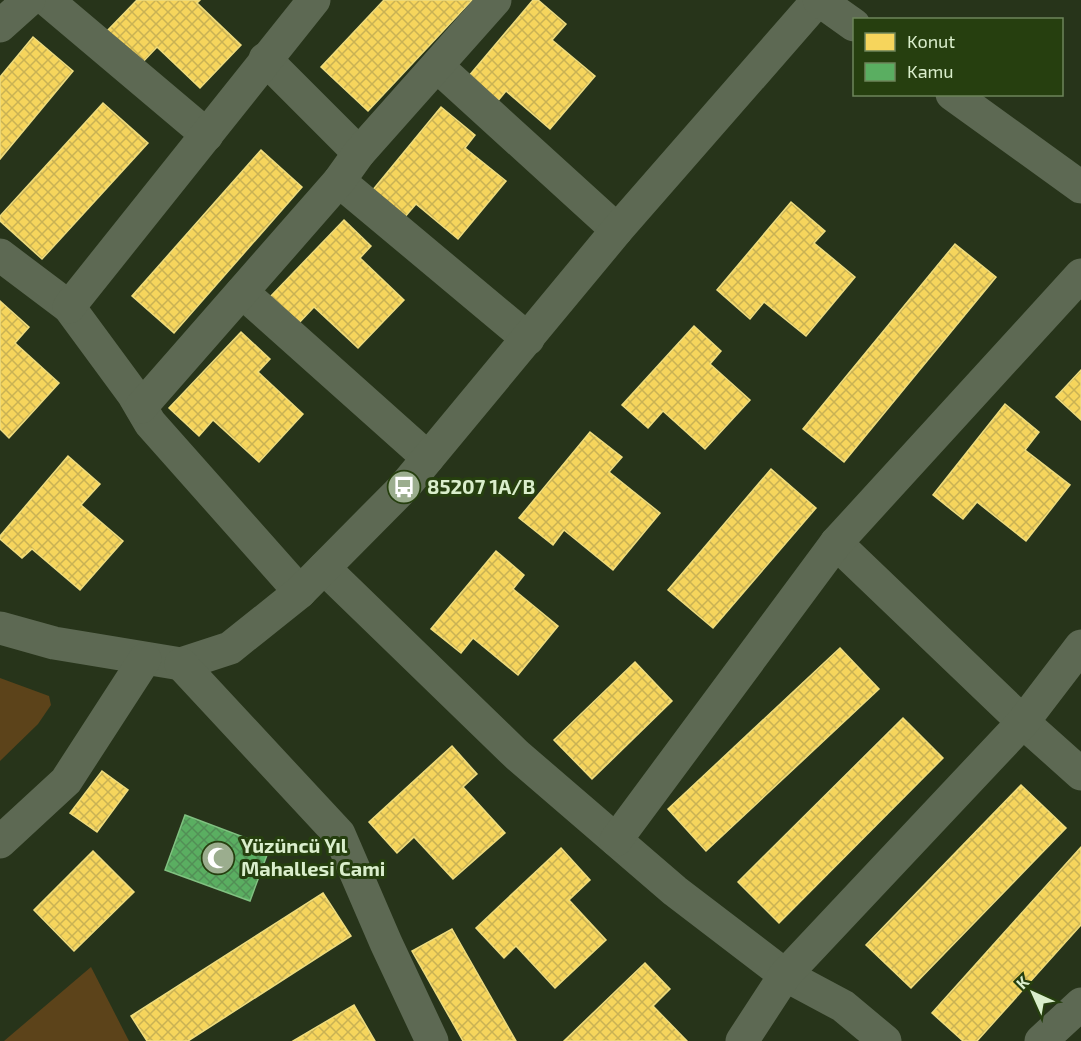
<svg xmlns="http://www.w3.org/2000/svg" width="1081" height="1041" viewBox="0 0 1081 1041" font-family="'Exo 2',sans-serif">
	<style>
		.grass { fill: #5c431a }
		.homes { fill: url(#homes-cross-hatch); stroke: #eedc7e; stroke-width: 1.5 }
		.public { fill: url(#public-cross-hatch); stroke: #80c181; stroke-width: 1.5 }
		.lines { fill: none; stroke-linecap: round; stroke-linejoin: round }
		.minor { stroke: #5d6953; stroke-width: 33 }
		.tertiary { stroke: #5d6953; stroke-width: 33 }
		.labels { text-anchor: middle; stroke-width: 6; stroke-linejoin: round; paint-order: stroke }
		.poi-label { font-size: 20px; font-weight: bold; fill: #daeecc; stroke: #263f0f; text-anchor: start }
	</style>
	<defs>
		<pattern id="homes-cross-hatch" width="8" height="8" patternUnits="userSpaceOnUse" patternTransform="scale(1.5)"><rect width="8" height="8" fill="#f6d55c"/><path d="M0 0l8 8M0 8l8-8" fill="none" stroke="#c9b254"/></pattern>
		<pattern id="public-cross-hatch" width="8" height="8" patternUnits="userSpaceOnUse" patternTransform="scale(1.5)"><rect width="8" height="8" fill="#5aae61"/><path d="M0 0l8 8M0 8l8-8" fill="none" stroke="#528f56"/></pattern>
	</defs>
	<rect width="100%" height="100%" fill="#27341a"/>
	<g class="grass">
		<polygon points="0,678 49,696 51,705 38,724 0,761"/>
		<polygon points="91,967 129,1041 4,1041"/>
	</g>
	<g class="homes">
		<polygon points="137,0 200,0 197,3 241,45 200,88 157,47 140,65 106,32"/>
		<polygon points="384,0 472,0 368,111 321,67"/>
		<polygon points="533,0 538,0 566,24 552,40 595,76 550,129 506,91 492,108 463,83"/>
		<polygon points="33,37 73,71 0,159 0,77"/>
		<polygon points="103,103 148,143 42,259 0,221 0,216"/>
		<polygon points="441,107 475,135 465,148 506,181 458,239 416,204 404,218 372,191"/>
		<polygon points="261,150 302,187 174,333 132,296"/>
		<polygon points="791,202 825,231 814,243 855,277 806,336 764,302 750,319 717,290"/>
		<polygon points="344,220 371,246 360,258 404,300 358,348 314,307 298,324 270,297"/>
		<polygon points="955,244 996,277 844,462 803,429"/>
		<polygon points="0,301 29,327 15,343 59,383 9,438 0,429"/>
		<polygon points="694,326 721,351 710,364 750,400 705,449 663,411 648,428 622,405"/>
		<polygon points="241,332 270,359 258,372 303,414 259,462 213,420 199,436 169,408"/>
		<polygon points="1081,370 1081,420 1056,397"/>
		<polygon points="1005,404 1039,432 1025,450 1070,485 1026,541 977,502 963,519 933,495"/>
		<polygon points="590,432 622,457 609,472 660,513 613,570 564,530 553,545 519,518"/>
		<polygon points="68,456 100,484 81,505 123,541 80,590 32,549 22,558 0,539 0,536"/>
		<polygon points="771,469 816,508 713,628 668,590"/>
		<polygon points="496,551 524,575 513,589 558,626 518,675 473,638 461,653 431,629"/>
		<polygon points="840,648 879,689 706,851 668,809"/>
		<polygon points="635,662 672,701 592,779 554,740"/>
		<polygon points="903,718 943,758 779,923 738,882"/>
		<polygon points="452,746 477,774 463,787 505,833 453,879 414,837 397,853 369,822"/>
		<polygon points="102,771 128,790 97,832 70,813"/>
		<polygon points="1021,785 1066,828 911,988 866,945"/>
		<polygon points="1081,847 1081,925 977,1041 963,1041 932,1013"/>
		<polygon points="561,848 590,880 569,900 606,940 555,988 516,946 504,958 476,928"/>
		<polygon points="93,851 134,892 74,951 34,910"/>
		<polygon points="323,893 351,936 188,1041 147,1041 131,1016"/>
		<polygon points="452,929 516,1041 463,1041 412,951"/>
		<polygon points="645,963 670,989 653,1006 687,1041 564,1041"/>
		<polygon points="354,1005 375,1041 293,1041"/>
	</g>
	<polygon class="public" points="185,815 270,847 250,901 165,870"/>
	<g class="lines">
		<g class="minor">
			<polyline points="47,0 207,135"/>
			<polyline points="0,26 29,0"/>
			<polyline points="265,59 359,153"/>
			<polyline points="438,67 617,230"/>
			<polyline points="339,181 528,339"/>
			<polyline points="0,255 69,307 133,394 150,423 300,592"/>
			<polyline points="242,292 428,458"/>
			<polyline points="69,307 314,0"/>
			<polyline points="141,407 339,181 359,153 495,0"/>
			<polyline points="836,543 1023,722 1081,774"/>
			<polyline points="324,568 517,755 675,891 785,975 843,1006 885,1041"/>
			<polyline points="0,628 54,643 181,664 230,648 300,592 404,487 617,230 818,0"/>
			<polyline points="181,664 339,834 386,943 432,1041"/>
			<polyline points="616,840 836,543 1081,275"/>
			<polyline points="0,842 66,781 145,659"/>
			<polyline points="742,1041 785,975 1023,722 1081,646"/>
			<polyline points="1041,1041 1081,1004"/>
		</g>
		<g class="tertiary">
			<polyline points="819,0 854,25"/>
			<polyline points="952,94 1081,187"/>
		</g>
	</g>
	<defs>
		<symbol id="bus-disc" viewBox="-11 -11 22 22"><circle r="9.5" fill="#9bad8e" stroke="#263f0f"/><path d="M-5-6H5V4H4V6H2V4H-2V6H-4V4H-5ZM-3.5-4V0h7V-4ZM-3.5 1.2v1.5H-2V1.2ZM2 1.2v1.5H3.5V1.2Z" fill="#fff"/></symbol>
		<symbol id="mosque-disc" viewBox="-11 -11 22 22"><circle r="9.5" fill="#9bad8e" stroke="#263f0f"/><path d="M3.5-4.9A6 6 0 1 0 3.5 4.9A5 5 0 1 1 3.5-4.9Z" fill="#fff"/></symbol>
	</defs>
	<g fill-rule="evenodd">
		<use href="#bus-disc" x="385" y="468" width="38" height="38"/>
		<use href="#mosque-disc" x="199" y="839" width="38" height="38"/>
	</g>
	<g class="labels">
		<g class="poi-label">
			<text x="427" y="494">85207 1A/B</text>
			<text x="241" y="853">Yüzüncü Yıl<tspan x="241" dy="23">Mahallesi Cami</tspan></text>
		</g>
	</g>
	<rect x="853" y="18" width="210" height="78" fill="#263f0f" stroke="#6e855b" stroke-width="1.5"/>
	<rect x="865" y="33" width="30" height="18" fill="#f6d55c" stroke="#6e855b" stroke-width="1.5"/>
	<text x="907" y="48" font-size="18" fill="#daeecc">Konut</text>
	<rect x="865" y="63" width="30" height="18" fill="#5aae61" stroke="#6e855b" stroke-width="1.5"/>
	<text x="907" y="78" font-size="18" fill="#daeecc">Kamu</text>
	<g transform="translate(1033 993) rotate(315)" stroke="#263f0f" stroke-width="4.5" paint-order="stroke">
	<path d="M0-4.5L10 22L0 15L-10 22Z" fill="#daeecc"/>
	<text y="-9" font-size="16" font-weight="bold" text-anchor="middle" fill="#daeecc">K</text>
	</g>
</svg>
